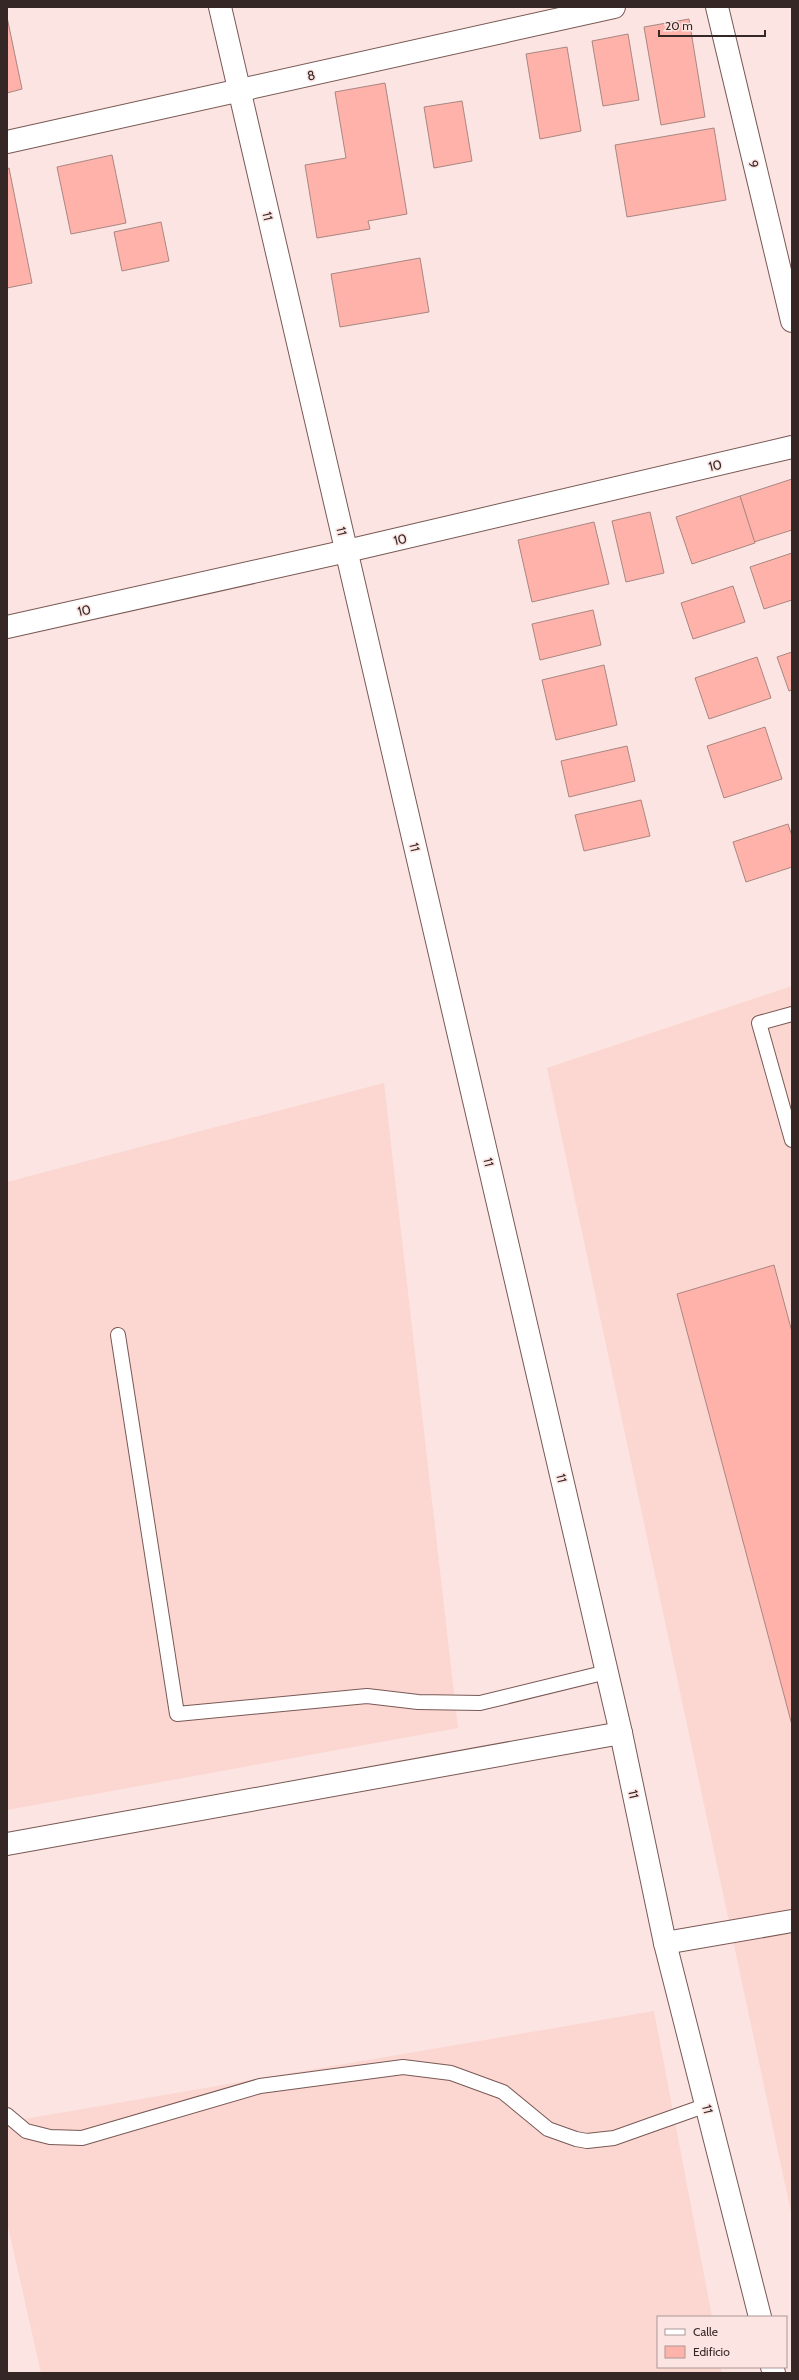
<svg xmlns="http://www.w3.org/2000/svg" width="799" height="2380" viewBox="0 0 799 2380" font-family="Cabin,sans-serif">
	<style>
		.built { fill: #fcd6d1 }
		.building { fill: #feb2a9; stroke: #aa8682 }
		.lines { fill: none; stroke-linecap: round; stroke-linejoin: round }
		.service-casing { stroke: #795955; stroke-width: 16 }
		.minor-casing { stroke: #795955; stroke-width: 24 }
		.service { stroke: #fff; stroke-width: 14 }
		.minor { stroke: #fff; stroke-width: 22 }
		.labels { text-anchor: middle; stroke-width: 3; stroke-linejoin: round; paint-order: stroke }
		.street-label { font-size: 13px; fill: #352725; stroke: #fbe4e1 }
	</style>
	<rect width="100%" height="100%" fill="#fbe4e1"/>
	<g class="built">
		<polygon points="792,986 792,2217 547,1068"/>
		<polygon points="384,1083 458,1728 7,1810 7,1182"/>
		<polygon points="654,2011 712,2317 658,2317 658,2367 721,2367 722,2373 41,2373 7,2222 7,2122"/>
	</g>
	<g class="building">
		<polygon points="7,17 22,89 7,93"/>
		<polygon points="689,19 705,117 661,125 644,27"/>
		<polygon points="628,34 639,100 603,106 592,41"/>
		<polygon points="567,47 581,131 540,139 526,54"/>
		<polygon points="385,83 407,214 368,221 370,229 317,238 305,165 346,158 335,92"/>
		<polygon points="462,101 472,161 434,168 424,107"/>
		<polygon points="714,128 726,200 627,217 615,145"/>
		<polygon points="112,155 126,223 71,234 57,167"/>
		<polygon points="9,168 32,283 7,288 7,169"/>
		<polygon points="161,222 169,261 122,271 114,232"/>
		<polygon points="420,258 429,312 340,327 331,274"/>
		<polygon points="792,479 792,530 754,542 740,496"/>
		<polygon points="740,496 755,543 692,564 676,517"/>
		<polygon points="650,512 664,573 626,582 612,521"/>
		<polygon points="594,522 609,584 532,602 518,540"/>
		<polygon points="792,553 792,600 764,609 750,567"/>
		<polygon points="733,586 745,622 693,639 681,603"/>
		<polygon points="593,610 601,645 540,660 532,624"/>
		<polygon points="792,652 792,690 789,691 777,657"/>
		<polygon points="757,657 771,698 709,719 695,678"/>
		<polygon points="604,665 617,725 556,740 542,680"/>
		<polygon points="765,727 782,779 724,798 707,746"/>
		<polygon points="627,746 635,781 569,797 561,761"/>
		<polygon points="641,800 650,836 584,851 575,815"/>
		<polygon points="788,824 792,836 792,867 746,882 733,842"/>
		<polygon points="774,1265 792,1332 792,1725 677,1294"/>
	</g>
	<g class="lines">
		<defs>
			<g id="service">
				<polyline points="792,1014 759,1023 792,1140"/>
				<polyline points="118,1335 177,1714 367,1696 418,1702 480,1703 607,1672"/>
				<polyline points="7,2115 26,2131 50,2137 82,2138 260,2086 403,2067 451,2073 503,2092 548,2129 576,2139 587,2141 614,2138 707,2105"/>
			</g>
			<g id="minor">
				<polyline points="220,7 621,1733 665,1943 760,2317"/>
				<polyline points="717,7 792,321"/>
				<polyline points="7,142 614,7"/>
				<polyline points="7,627 347,551 792,447"/>
				<polyline points="7,1844 621,1733"/>
				<polyline points="665,1943 792,1921"/>
				<polyline points="772,2367 774,2373"/>
			</g>
		</defs>
		<use href="#service" class="service-casing"/>
		<use href="#minor" class="minor-casing"/>
		<use href="#service" class="service"/>
		<use href="#minor" class="minor"/>
	</g>
	<g class="labels">
		<g class="street-label">
			<text transform="translate(311 75) rotate(-13)" y="5">8</text>
			<text transform="translate(754 164) rotate(77)" y="5">9</text>
			<text transform="translate(268 216) rotate(77)" y="5">11</text>
			<text transform="translate(715 465) rotate(-13)" y="5">10</text>
			<text transform="translate(342 531) rotate(77)" y="5">11</text>
			<text transform="translate(400 539) rotate(-13)" y="5">10</text>
			<text transform="translate(84 610) rotate(-13)" y="5">10</text>
			<text transform="translate(415 847) rotate(77)" y="5">11</text>
			<text transform="translate(489 1162) rotate(77)" y="5">11</text>
			<text transform="translate(562 1478) rotate(77)" y="5">11</text>
			<text transform="translate(634 1794) rotate(78)" y="5">11</text>
			<text transform="translate(708 2109) rotate(76)" y="5">11</text>
		</g>
	</g>
	<rect width="799" height="2380" fill="none" stroke="#352725" stroke-width="16"/>
	<rect x="657" y="2316" width="130" height="52" fill="#fbe4e1" stroke="#ac9896"/>
	<rect x="665" y="2329" width="20" height="6" fill="#ffffff" stroke="#ac9896"/>
	<text x="693" y="2336" font-size="12" fill="#352725">Calle</text>
	<rect x="665" y="2346" width="20" height="12" fill="#feb2a9" stroke="#ac9896"/>
	<text x="693" y="2356" font-size="12" fill="#352725">Edificio</text>
	<path d="M659 30v6h106v-6" fill="none" stroke="#352725" stroke-width="2"/>
	<text x="665" y="30" font-size="12" fill="#352725" stroke="#fbe4e1" stroke-width="3" paint-order="stroke">20 m</text>
</svg>
